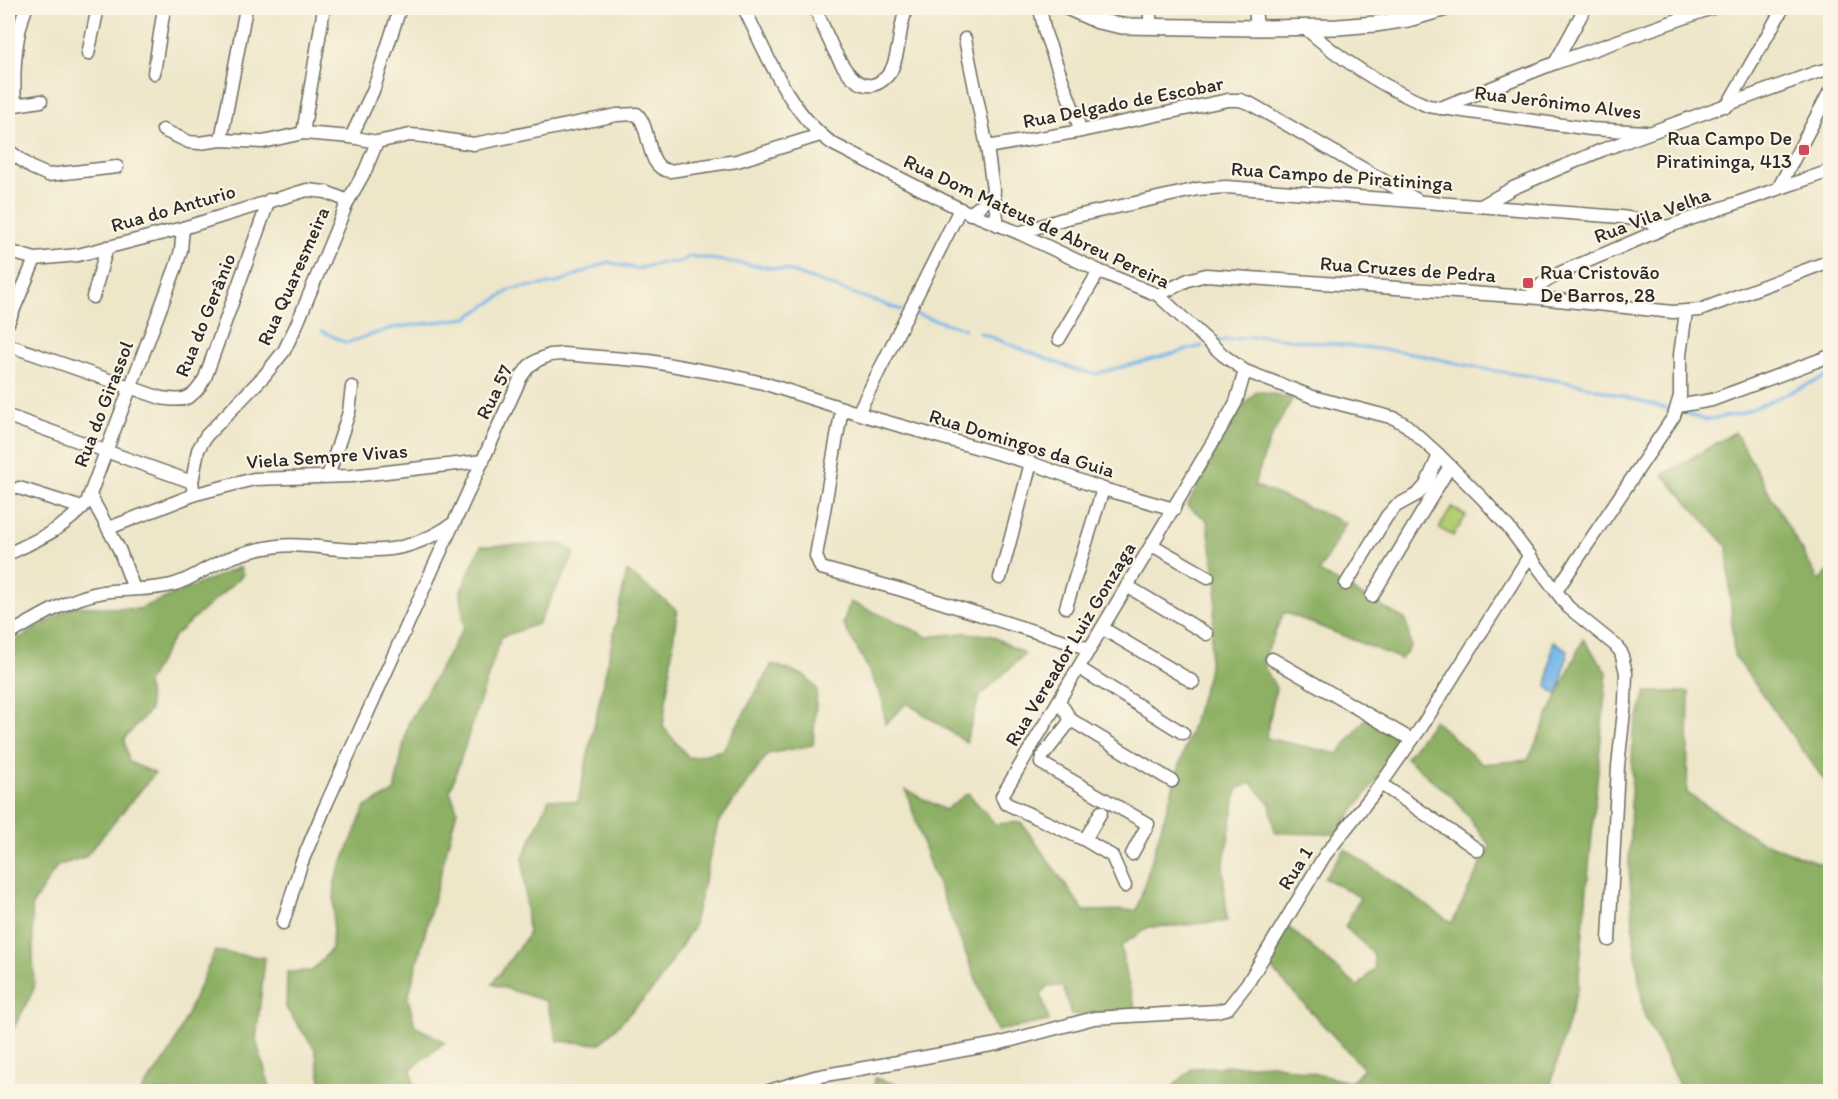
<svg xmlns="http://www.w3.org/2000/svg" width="1838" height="1099" viewBox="0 0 1838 1099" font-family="Itim,sans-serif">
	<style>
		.green { fill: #b3cd73; stroke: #6f7c4f; stroke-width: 1.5 }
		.forest { fill: #8eb065; stroke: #5c6e48; stroke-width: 1.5 }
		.water { fill: #75b6ea; stroke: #50708a; stroke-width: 1.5 }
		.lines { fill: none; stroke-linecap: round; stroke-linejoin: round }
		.stream { stroke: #75b6ea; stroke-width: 3 }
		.minor-casing { stroke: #6f6c62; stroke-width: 15 }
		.major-casing { stroke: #6f6c62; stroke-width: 18 }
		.minor { stroke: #fff; stroke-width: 12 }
		.major { stroke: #fff; stroke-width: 15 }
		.poi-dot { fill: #d1495b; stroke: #fcf5e5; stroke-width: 2 }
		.labels { text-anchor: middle; stroke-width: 4.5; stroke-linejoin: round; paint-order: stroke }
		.street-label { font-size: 20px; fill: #2b2b2b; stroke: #fcf5e5 }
		.poi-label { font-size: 20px; fill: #2b2b2b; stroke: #fcf5e5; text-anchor: end }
	</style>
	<rect width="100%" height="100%" fill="#fcf5e5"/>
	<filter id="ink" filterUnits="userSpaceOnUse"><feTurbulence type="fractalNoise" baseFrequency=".0167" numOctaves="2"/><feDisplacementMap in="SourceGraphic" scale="12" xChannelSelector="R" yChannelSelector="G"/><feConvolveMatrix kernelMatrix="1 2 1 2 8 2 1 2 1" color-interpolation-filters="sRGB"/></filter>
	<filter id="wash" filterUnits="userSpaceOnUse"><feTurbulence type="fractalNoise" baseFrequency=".008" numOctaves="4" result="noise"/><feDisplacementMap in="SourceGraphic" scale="24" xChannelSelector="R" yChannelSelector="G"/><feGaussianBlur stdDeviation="1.35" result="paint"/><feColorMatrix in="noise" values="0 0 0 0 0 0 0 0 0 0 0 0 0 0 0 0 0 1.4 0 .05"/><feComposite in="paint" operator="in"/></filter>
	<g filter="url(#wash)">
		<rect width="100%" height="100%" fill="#eee6c9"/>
		<polygon class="green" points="1452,507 1466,516 1453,536 1439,528"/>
		<g class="forest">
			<polygon points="1257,391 1293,398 1270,439 1254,485 1346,523 1319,572 1406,620 1411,646 1401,659 1284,612 1262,663 1276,688 1266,738 1338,754 1366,718 1404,743 1336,834 1275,833 1270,804 1252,783 1237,789 1223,867 1227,921 1175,926 1149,927 1121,946 1125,972 1136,1010 1071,1015 1063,986 1048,986 1041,993 1049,1021 997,1031 928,860 906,790 945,810 968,793 995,824 1021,822 1084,911 1137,910 1177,774 1208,674 1217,586 1207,520 1187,506 1234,416"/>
			<polygon points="1735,432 1819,581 1830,570 1830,788 1734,655 1727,546 1663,475"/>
			<polygon points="562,544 575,553 538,624 501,637 450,791 457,810 408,998 415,1026 445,1042 411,1069 415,1091 323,1091 315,1049 286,1008 287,972 312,971 332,948 335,881 365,807 394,792 408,724 464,627 461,591 481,546"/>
			<polygon points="240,567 243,575 174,636 147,682 150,710 124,739 129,762 155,773 85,857 57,866 32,905 34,989 8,1039 8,645 74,606 139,609"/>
			<polygon points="627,571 677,610 663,727 689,758 723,750 772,664 805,676 817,689 813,745 768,754 718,823 693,927 657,985 600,1044 558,1041 546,1001 492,984 528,935 523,858 549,799 578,802"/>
			<polygon points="850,602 902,624 927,637 964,633 990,635 1025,654 979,697 966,742 907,703 885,724 883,701 862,657 843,624"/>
			<polygon points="1583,639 1607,672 1578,986 1549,1091 1167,1092 1193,1068 1273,1064 1350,1082 1364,1069 1267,964 1288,927 1358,987 1375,968 1373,953 1345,927 1360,897 1324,878 1345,849 1452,923 1490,846 1456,800 1406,758 1434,720 1482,764 1528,760"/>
			<polygon points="1646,692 1689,692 1687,793 1758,840 1821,864 1830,863 1830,1091 1682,1091 1644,1014 1635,948 1629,867 1633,733"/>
			<polygon points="215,951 265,958 256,1040 271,1091 141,1091 170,1053"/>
			<polygon points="875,1078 918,1091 919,1091 873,1091"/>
		</g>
		<polygon class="water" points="1553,641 1568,650 1559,694 1553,692 1547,686"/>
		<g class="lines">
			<g class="stream">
				<polyline points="915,314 965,329"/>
				<polyline points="322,331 346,343 392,328 467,318 512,289 557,283 608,262 636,269 661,263 681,262 689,256 786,270 901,310"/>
				<polyline points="980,333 1076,370 1095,374 1202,346"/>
				<polyline points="1218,341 1261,336 1406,352 1484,369 1579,384 1669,409"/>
				<polyline points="1683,413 1705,420 1740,414 1830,375"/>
			</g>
		</g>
	</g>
	<g filter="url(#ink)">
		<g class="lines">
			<defs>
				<g id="minor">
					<path d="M744,8C767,55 789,113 833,144L960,209L1019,233L1099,271L1158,295L1223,355L1245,371L1313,397L1394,418L1406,425L1439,455L1483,499L1508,527L1568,607L1615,645L1621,652L1626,673L1625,702L1618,766L1609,940"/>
					<path d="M815,8C825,28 844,90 873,85C880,83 887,77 891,71C901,51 898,27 907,8"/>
					<polyline points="1040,8 1045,33 1081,131"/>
					<polyline points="1149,8 1151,26"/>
					<polyline points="1255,8 1257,28"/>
					<path d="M1304,27C1340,59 1383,87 1428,106L1591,129L1646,132"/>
					<polyline points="965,39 987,147 998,225"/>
					<polyline points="88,54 98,8"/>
					<polyline points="1555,63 1585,8"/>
					<polyline points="154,73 164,8"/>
					<path d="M15,105C13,72 14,39 26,8"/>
					<polyline points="9,106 41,101"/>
					<polyline points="1727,106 1783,8"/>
					<polyline points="1440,108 1555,63 1712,8"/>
					<path d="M163,130L189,142L199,143L221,140L263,142L303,133L351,137L377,142L410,135L423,136L474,144L617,115L637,114C652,129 645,169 670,171L737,161L820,135"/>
					<polyline points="303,133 324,8"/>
					<polyline points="351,137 373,91 400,8"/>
					<polyline points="221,140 246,8"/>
					<polyline points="987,147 1081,131 1228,100 1240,100 1251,104 1417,200"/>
					<polyline points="8,150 32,168 48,175 117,167"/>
					<polyline points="1779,187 1830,91"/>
					<polyline points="1481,206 1513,188 1602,150 1817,72 1830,69"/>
					<polyline points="970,214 984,203 994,191"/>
					<polyline points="1019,233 1063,219 1198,189 1226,187 1621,217 1647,221 1667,227"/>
					<polyline points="8,251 35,259 78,255 183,228 307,190 326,192 348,201"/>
					<polyline points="1158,295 1188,280 1206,275 1529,297 1673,312 1700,310 1830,261"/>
					<polyline points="93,297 107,247"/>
					<polyline points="1529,297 1543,283 1560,273 1667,227 1830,171"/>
					<polyline points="8,323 35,259"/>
					<polyline points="1059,339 1099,271"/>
					<path d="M8,345L161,398C184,402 193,400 205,378L269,200"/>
					<polyline points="1678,406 1712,400 1830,356"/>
					<polyline points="842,408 816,556 821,568 902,590 1090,649"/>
					<polyline points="858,413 960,209"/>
					<polyline points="8,416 192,482 193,488"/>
					<polyline points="328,476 349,412 352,387"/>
					<polyline points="192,482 198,450 206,436 264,376 284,351 297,324 348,201 365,171 377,142"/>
					<polyline points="19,488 82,508"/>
					<polyline points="90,495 119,549 134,589"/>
					<polyline points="109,528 196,494 254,479 351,476 483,461"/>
					<polyline points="1152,545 1208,577"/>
					<path d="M8,554C37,540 66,528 87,502L176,267L181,250L183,228"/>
					<polyline points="1000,578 1031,463"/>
					<polyline points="1346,584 1387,516 1396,506 1418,494 1426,485 1439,455"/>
					<polyline points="1127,586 1207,634"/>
					<polyline points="1556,591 1674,416 1680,396 1680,355 1686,312"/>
					<polyline points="1372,596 1450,466"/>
					<polyline points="1066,607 1103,489"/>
					<polyline points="1102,628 1193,682"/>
					<path d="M8,635C37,618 69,598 103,592C127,588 152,591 175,584C188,580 197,574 208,568C230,556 254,549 278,546C294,544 311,546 328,548C380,553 409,553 454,523L521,377L529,366L538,360L550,355L563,354L649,361L732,376L763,383L873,418L1031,463L1103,489L1174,509"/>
					<polyline points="1272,659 1412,740"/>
					<polyline points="1079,668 1183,733"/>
					<polyline points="1059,701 1071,720 1172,781"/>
					<polyline points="1071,720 1042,757 1041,763 1148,824 1132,854"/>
					<polyline points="1381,784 1478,850"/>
					<polyline points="1085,840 1101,812"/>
					<polyline points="1125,886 1112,856 1085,840 1005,803 1002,796 1230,413 1236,402 1245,371"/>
					<polyline points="283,923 301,864 325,807 453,524"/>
					<polyline points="766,1092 815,1077 997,1044 1094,1018 1217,1011 1228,1008 1249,981 1325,855 1381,784 1422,726 1530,555"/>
				</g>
				<polyline id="major" points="1069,8 1098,21 1122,26 1257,28 1338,27 1375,24 1408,19 1446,8"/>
			</defs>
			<use href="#minor" class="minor-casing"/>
			<use href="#major" class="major-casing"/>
			<use href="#minor" class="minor"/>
			<use href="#major" class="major"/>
		</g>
	</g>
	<g class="poi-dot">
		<rect x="1798" y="144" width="12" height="12" rx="3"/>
		<rect x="1522" y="277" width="12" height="12" rx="3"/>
	</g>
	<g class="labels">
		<g class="street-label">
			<text transform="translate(1123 102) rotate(-11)" y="7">Rua Delgado de Escobar</text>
			<text transform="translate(1558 102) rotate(7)" y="7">Rua Jerônimo Alves</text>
			<text transform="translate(1342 176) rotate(4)" y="7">Rua Campo de Piratininga</text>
			<text transform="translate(173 208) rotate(-16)" y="7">Rua do Anturio</text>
			<text transform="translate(1652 215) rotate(-21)" y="7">Rua Vila Velha</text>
			<text transform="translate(1037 221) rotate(25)" y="7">Rua Dom Mateus de Abreu Pereira</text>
			<text transform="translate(1408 269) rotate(4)" y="7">Rua Cruzes de Pedra</text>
			<text transform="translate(293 276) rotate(-66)" y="7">Rua Quaresmeira</text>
			<text transform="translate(205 315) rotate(-68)" y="7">Rua do Gerânio</text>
			<text transform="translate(494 392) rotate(-64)" y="7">Rua 57</text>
			<text transform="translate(103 404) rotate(-69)" y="7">Rua do Girassol</text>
			<text transform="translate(1022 443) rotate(17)" y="7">Rua Domingos da Guia</text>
			<text transform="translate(327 456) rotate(-4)" y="7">Viela Sempre Vivas</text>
			<text transform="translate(1070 644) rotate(-59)" y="7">Rua Vereador Luiz Gonzaga</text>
			<text transform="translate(1295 868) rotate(-58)" y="7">Rua 1</text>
		</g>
		<g class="poi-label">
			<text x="1792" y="145">Rua Campo De<tspan x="1792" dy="23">Piratininga, 413</tspan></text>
			<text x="1540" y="279" text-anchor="start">Rua Cristovão<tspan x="1540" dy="23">De Barros, 28</tspan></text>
		</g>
	</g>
	<rect width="1838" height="1099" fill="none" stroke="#fcf5e5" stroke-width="30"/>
</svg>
